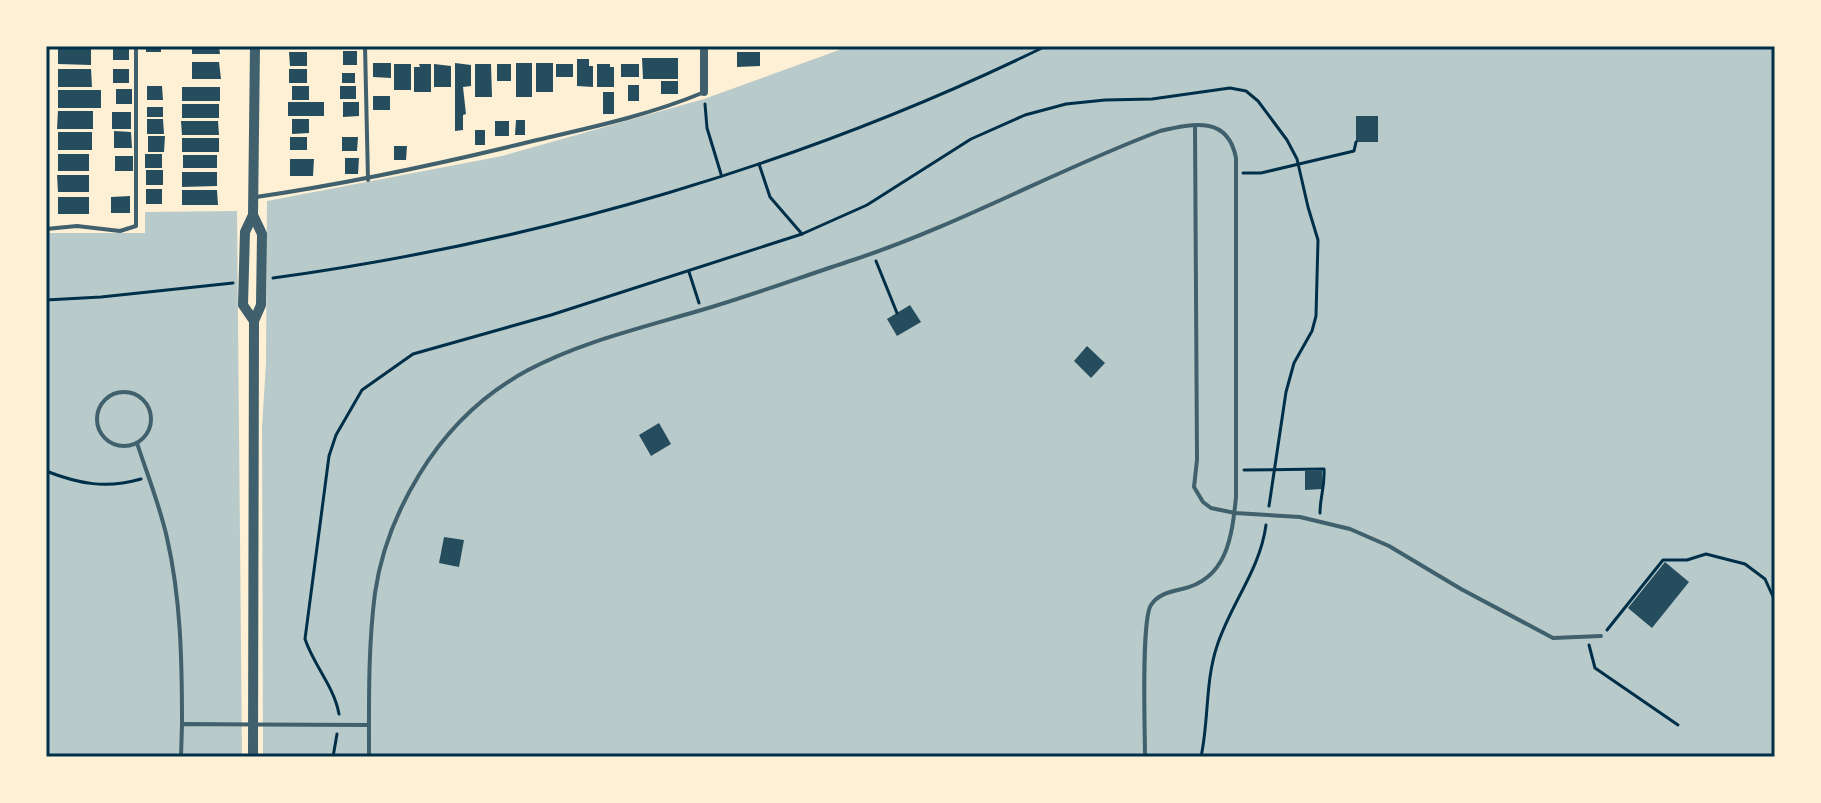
<svg xmlns="http://www.w3.org/2000/svg" width="1821" height="803" viewBox="0 0 1821 803" font-family="'DejaVu Sans',sans-serif">
	<style>
		.green { fill: #b9caca }
		.building { fill: #264d5e }
		.lines { fill: none; stroke-linecap: round; stroke-linejoin: round }
		.path { stroke: #003049; stroke-width: 3 }
		.service { stroke: #3f606c; stroke-width: 4 }
		.minor { stroke: #3f606c; stroke-width: 8 }
		.tertiary { stroke: #3f606c; stroke-width: 10 }
		.neatline { fill: none; stroke: #003049; stroke-width: 3 }
	</style>
	<rect width="100%" height="100%" fill="#fdf0d5"/>
	<g class="green">
		<polygon points="850,46 1775,46 1775,757 263,757 262,427 266,363 267,201 502,156 704,99"/>
		<polygon points="237,211 242,757 46,757 46,233 145,233 145,212"/>
	</g>
	<g class="building">
		<rect x="146" y="46" width="15" height="6"/>
		<polygon points="192,46 219,46 220,54 192,54"/>
		<polygon points="58,47 91,47 91,65 58,64"/>
		<rect x="113" y="47" width="16" height="13"/>
		<rect x="343" y="51" width="14" height="14"/>
		<polygon points="289,52 307,52 307,66 290,66"/>
		<polygon points="737,52 760,52 760,66 737,67"/>
		<polygon points="642,58 678,58 678,79 643,79"/>
		<polygon points="577,59 589,59 589,66 593,66 593,87 577,86"/>
		<polygon points="192,62 219,62 221,79 192,79"/>
		<polygon points="373,63 391,63 391,78 373,77"/>
		<polygon points="455,63 471,65 471,86 463,87 466,114 463,115 463,130 455,131"/>
		<rect x="516" y="63" width="16" height="34"/>
		<rect x="536" y="63" width="17" height="29"/>
		<rect x="394" y="64" width="17" height="26"/>
		<polygon points="419,64 431,64 431,92 414,92 414,67 420,67"/>
		<polygon points="434,64 451,66 451,87 434,87"/>
		<polygon points="475,64 491,64 492,97 475,97"/>
		<rect x="497" y="64" width="14" height="17"/>
		<rect x="556" y="64" width="17" height="13"/>
		<polygon points="597,64 610,64 610,67 614,67 614,87 597,87"/>
		<rect x="621" y="64" width="18" height="13"/>
		<polygon points="58,69 91,69 92,87 58,87"/>
		<rect x="113" y="69" width="16" height="14"/>
		<rect x="289" y="69" width="18" height="14"/>
		<rect x="342" y="73" width="13" height="10"/>
		<rect x="661" y="81" width="17" height="13"/>
		<rect x="628" y="85" width="11" height="16"/>
		<polygon points="147,86 162,86 163,100 147,100"/>
		<rect x="292" y="86" width="17" height="14"/>
		<rect x="340" y="86" width="16" height="13"/>
		<rect x="182" y="87" width="38" height="14"/>
		<rect x="116" y="89" width="16" height="15"/>
		<rect x="58" y="90" width="43" height="18"/>
		<rect x="603" y="92" width="11" height="22"/>
		<rect x="373" y="96" width="17" height="14"/>
		<rect x="288" y="102" width="36" height="14"/>
		<polygon points="343,102 359,102 359,116 343,117"/>
		<rect x="182" y="104" width="37" height="14"/>
		<rect x="147" y="107" width="16" height="10"/>
		<polygon points="58,111 93,111 93,129 57,129"/>
		<rect x="112" y="112" width="19" height="17"/>
		<rect x="1356" y="116" width="22" height="26"/>
		<polygon points="147,119 163,119 164,134 147,134"/>
		<polygon points="292,119 309,119 309,133 292,134"/>
		<polygon points="516,120 525,120 525,135 515,135"/>
		<polygon points="181,121 218,121 219,135 182,135"/>
		<rect x="495" y="121" width="14" height="15"/>
		<rect x="475" y="130" width="10" height="15"/>
		<polygon points="114,131 131,132 132,148 114,148"/>
		<rect x="58" y="132" width="34" height="18"/>
		<polygon points="148,136 165,136 164,152 148,152"/>
		<rect x="290" y="137" width="17" height="13"/>
		<polygon points="342,137 358,137 357,151 342,151"/>
		<rect x="182" y="138" width="37" height="14"/>
		<polygon points="394,146 407,146 406,160 394,160"/>
		<rect x="58" y="154" width="31" height="17"/>
		<rect x="145" y="154" width="17" height="14"/>
		<rect x="183" y="155" width="34" height="13"/>
		<rect x="115" y="156" width="18" height="15"/>
		<polygon points="345,158 359,158 358,174 345,174"/>
		<polygon points="290,159 314,159 313,176 290,176"/>
		<rect x="146" y="170" width="17" height="15"/>
		<polygon points="182,172 217,172 217,186 182,187"/>
		<polygon points="57,175 89,175 89,192 58,192"/>
		<rect x="146" y="189" width="16" height="15"/>
		<polygon points="182,190 217,190 218,205 182,205"/>
		<polygon points="130,196 130,213 111,213 111,197"/>
		<rect x="58" y="197" width="31" height="17"/>
		<polygon points="910,305 921,322 897,336 887,319"/>
		<polygon points="1087,346 1105,363 1091,378 1074,361"/>
		<polygon points="659,423 671,444 651,456 639,435"/>
		<polygon points="1305,471 1322,471 1323,489 1305,490"/>
		<polygon points="444,537 464,540 459,567 439,563"/>
		<polygon points="1665,562 1689,582 1652,628 1628,608"/>
	</g>
	<g class="lines">
		<g class="path">
			<polyline points="705,104 707,128 721,174"/>
			<polyline points="759,164 770,197 802,234"/>
			<polyline points="1243,173 1261,173 1354,151 1356,142"/>
			<polyline points="876,261 897,313"/>
			<polyline points="689,272 699,303"/>
			<path d="M273,278C538,242 805,164 1046,46"/>
			<polyline points="46,300 101,297 233,283"/>
			<path d="M1244,470L1324,469C1325,488 1320,496 1320,513"/>
			<path d="M46,471C79,484 106,489 141,479"/>
			<polyline points="1607,630 1663,560 1687,560 1706,554 1745,564 1765,579 1775,601"/>
			<polyline points="1589,645 1595,668 1678,725"/>
			<path d="M339,714C334,686 314,666 305,639L329,456L336,435L362,390L413,354L551,315L802,234L867,205L971,139L1025,115L1066,104L1105,100L1152,99L1230,88L1246,91L1258,101L1287,140L1297,159L1308,207L1318,240L1316,316L1312,331L1294,363L1286,392L1269,506"/>
			<polyline points="333,757 337,734"/>
			<path d="M1201,757C1209,720 1205,682 1217,646C1231,603 1260,570 1266,525"/>
		</g>
		<g class="service">
			<polyline points="365,46 368,180"/>
			<polyline points="1195,126 1197,460 1194,487 1203,502 1211,508 1235,513 1300,517 1350,529 1389,546 1461,589 1553,638 1601,636"/>
			<path d="M256,197C351,183 444,163 537,140C593,127 649,115 702,93"/>
			<polyline points="46,229 77,226 120,231 136,226 136,46"/>
			<circle cx="124" cy="419" r="27"/>
			<path d="M137,443C147,474 160,506 167,538C181,599 182,662 182,724"/>
			<polyline points="181,757 182,724 369,725"/>
			<path d="M369,757C369,703 368,647 375,593C381,551 397,511 419,475C487,363 582,345 698,311C750,296 801,277 853,260C959,225 1056,170 1160,131C1194,123 1228,116 1236,158V497C1232,537 1227,579 1182,589C1170,592 1158,594 1151,605C1141,620 1145,731 1145,757"/>
		</g>
		<polyline class="minor" points="704,92 704,46"/>
		<g class="tertiary">
			<polyline points="254,321 243,305 245,232 253,215 255,46"/>
			<polyline points="253,757 254,321 261,305 262,234 253,215"/>
		</g>
	</g>
	<rect width="1821" height="803" fill="none" stroke="#fdf0d5" stroke-width="96"/>
	<rect x="48" y="48" width="1725" height="707" class="neatline"/>
</svg>
